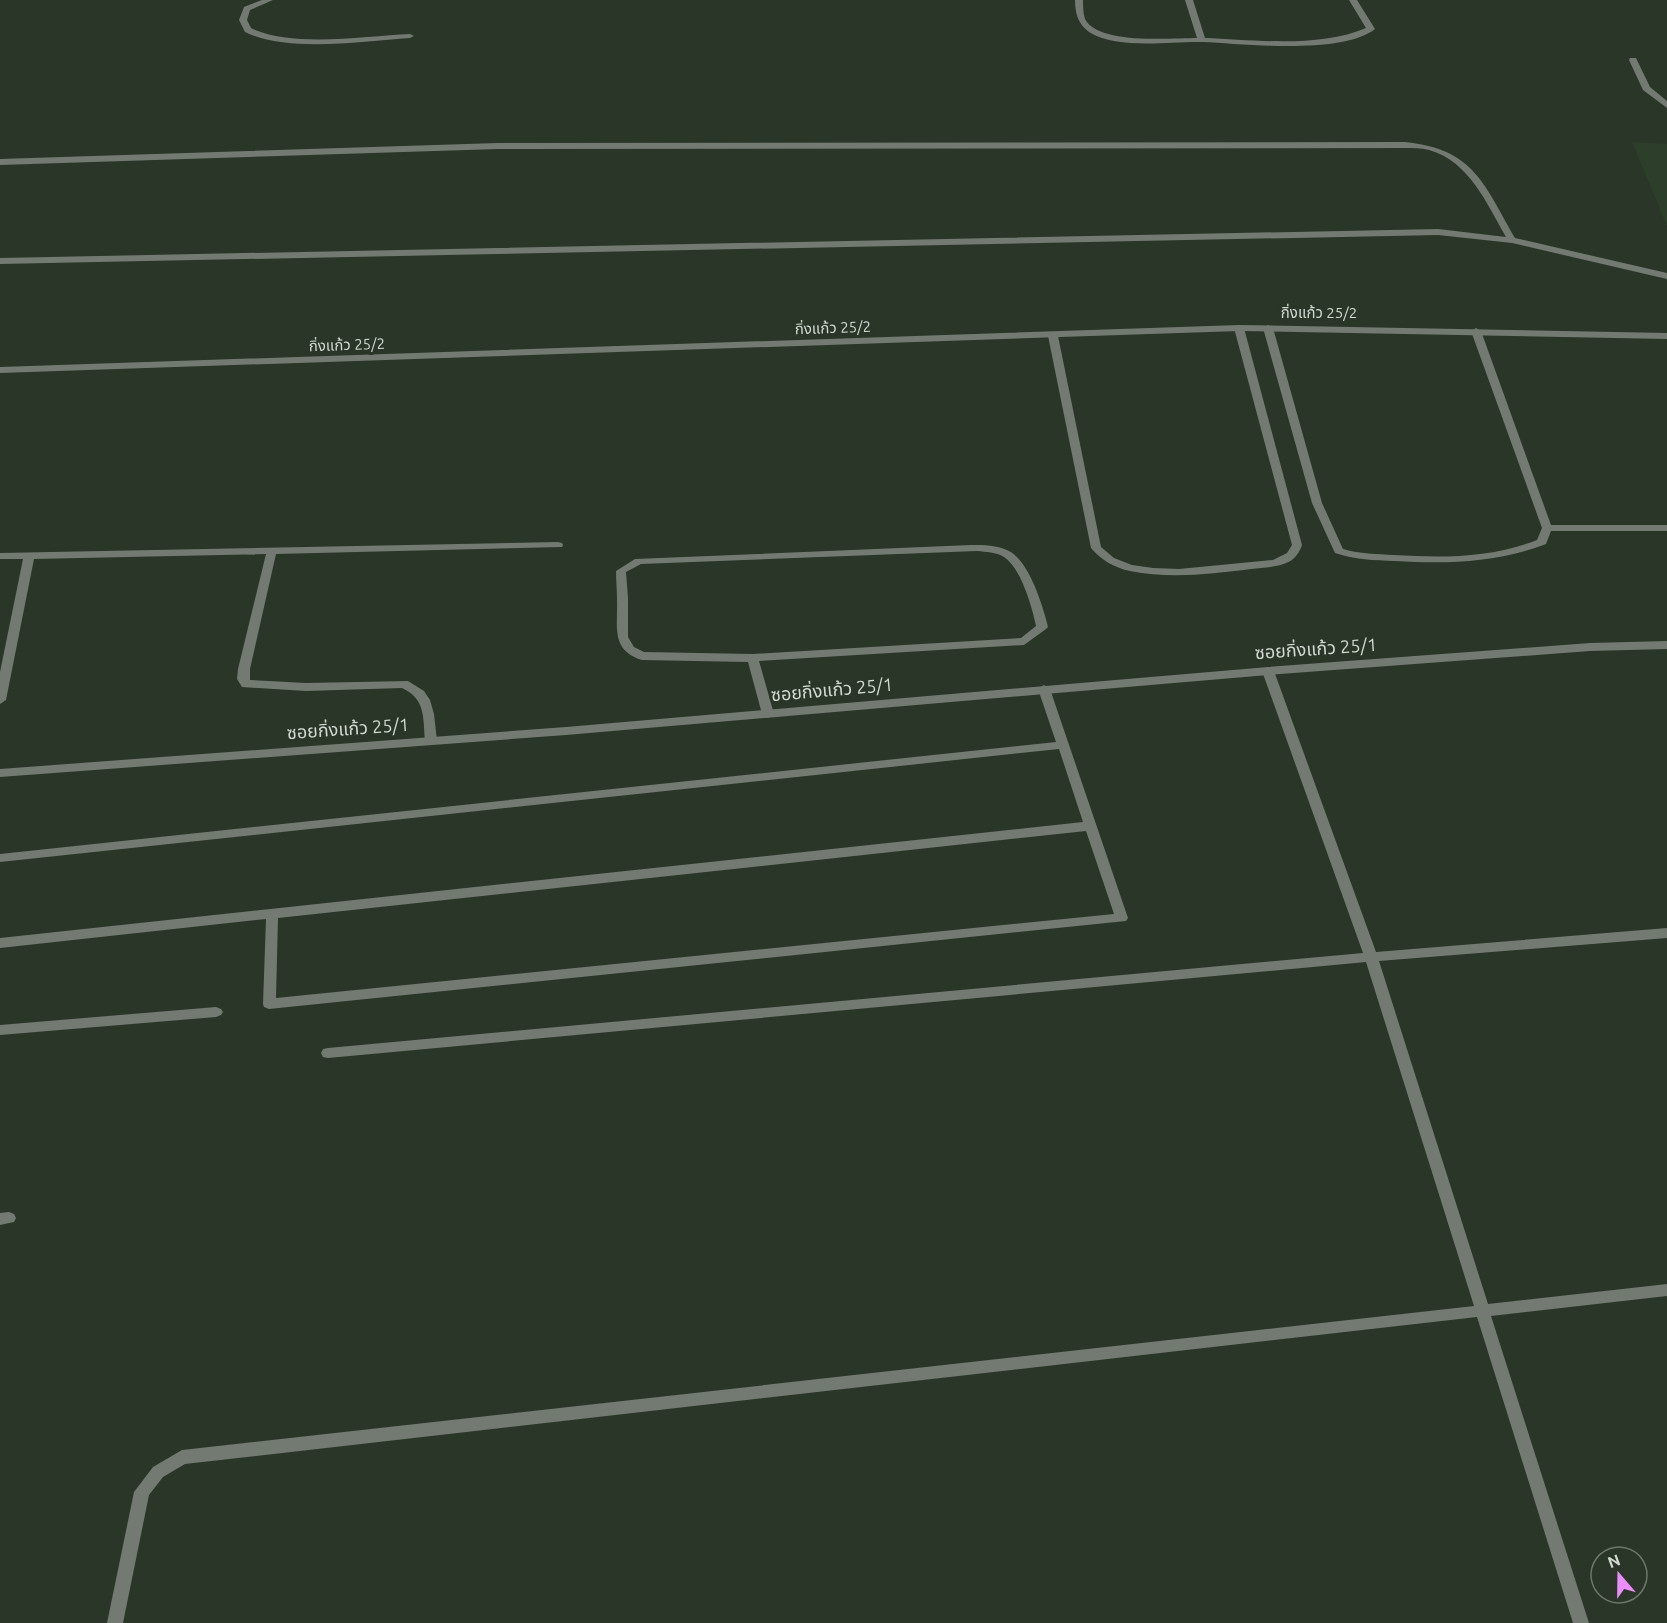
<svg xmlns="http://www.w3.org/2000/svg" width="1667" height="1623" viewBox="0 0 1667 1623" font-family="Ubuntu,'Noto Sans Thai',sans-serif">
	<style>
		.built { fill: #2d3e2a }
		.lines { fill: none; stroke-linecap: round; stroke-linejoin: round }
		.service { fill: #737a72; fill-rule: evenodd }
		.minor { fill: #737a72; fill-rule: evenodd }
		.tertiary { fill: #737a72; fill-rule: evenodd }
		.labels { text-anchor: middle; stroke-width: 6; stroke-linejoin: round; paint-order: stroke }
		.far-street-label { font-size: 15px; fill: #d1d9d0; stroke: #2a3628 }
		.street-label { font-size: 18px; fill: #d1d9d0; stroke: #2a3628 }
	</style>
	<rect width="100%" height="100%" fill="#2a3628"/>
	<polygon class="built" points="1632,142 1667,144 1667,226"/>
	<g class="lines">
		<g class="service">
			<path d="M262,0H273L250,10L247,20L251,28C291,48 366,36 410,34L414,36L410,38C362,41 288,53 245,32L239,20L244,7Z"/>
			<path d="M1075,0H1083C1083,6 1083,13 1085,19C1098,45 1172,38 1197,38L1185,0H1193L1205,38C1255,40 1320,48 1366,28L1349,0H1357L1375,29C1342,55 1245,44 1203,42C1170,41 1118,50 1089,32C1078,24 1075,13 1075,0Z"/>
			<polygon points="1630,58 1636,58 1650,87 1667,101 1667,108 1643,90 1629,60"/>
			<path d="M1405,142C1474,149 1484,184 1515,238L1667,273V279L1512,243L1438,235L0,264V258L1438,229L1506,237C1487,204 1469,161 1429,150C1421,148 1413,148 1405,148L498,149L0,165V159L498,143Z"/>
			<path d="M1239,325L1244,328L1302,545C1300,551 1297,556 1292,560C1280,568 1264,567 1251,569C1211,574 1170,579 1130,571C1115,568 1101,560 1091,548L1048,336L1053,333L1058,336L1101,547L1114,558L1132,565L1153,568L1179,569L1273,560L1287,553L1292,545L1234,328Z"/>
			<path d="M1268,325L1273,328L1322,503L1343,549C1360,554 1377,554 1394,555C1444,558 1491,558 1537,540L1542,528L1471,331L1476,328L1481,331L1551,525H1667V531H1551L1546,544C1496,563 1447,564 1395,561C1374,560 1355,560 1335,553L1312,503L1263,328Z"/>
			<path d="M558,542L562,543L563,545L562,547L276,554L250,669V680L306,683L408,681L424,691L430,700L434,714L437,741L435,744H427L425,741C423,718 426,699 402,688L306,691L242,687L237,679L238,669L266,554L34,559L6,700L0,704V672L23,559H0V553Z"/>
			<path d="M971,545C984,545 997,545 1009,551C1029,561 1043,606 1048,627L1046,629L1024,645L759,661L774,714L768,718L762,714L748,662L642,660C610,650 618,626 617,600C617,590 616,581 616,571L635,559ZM977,551C986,552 996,552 1004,557C1021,568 1032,607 1036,626L1021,638L753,654L644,652L634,647L628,637V598L626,572L641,564Z"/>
			<path d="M1044,685L1050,689L1128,918L1126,921L269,1009L264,1007L263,1004L266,919L0,948V938L1083,822L1059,749L0,862V854L1056,742L1038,689ZM1086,831L1114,914L276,998L278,918Z"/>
			<polygon points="216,1007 221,1009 223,1012 221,1015 216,1017 0,1035 0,1025"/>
			<polygon points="9,1212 14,1214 16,1218 14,1222 0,1225 0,1213"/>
		</g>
		<g class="minor">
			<polygon points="1239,325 1667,333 1667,339 1239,331 0,373 0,367"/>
			<polygon points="1268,667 1274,671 1376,952 1667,928 1667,938 1379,961 1488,1304 1667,1284 1667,1296 1491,1316 1589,1623 1573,1623 1477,1317 185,1464 163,1477 149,1495 123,1623 107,1623 134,1492 153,1467 182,1450 1474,1306 1366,962 328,1058 323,1057 321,1053 323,1049 328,1048 1363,953 1262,671"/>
		</g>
		<polygon class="tertiary" points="1667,641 1667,649 1590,651 1268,675 566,735 0,777 0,769 566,727 1268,667 1590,643"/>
	</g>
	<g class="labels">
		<g class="far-street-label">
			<text x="1319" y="318">กิ่งแก้ว 25/2</text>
			<text transform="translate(833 328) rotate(-2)" y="5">กิ่งแก้ว 25/2</text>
			<text transform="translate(347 345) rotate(-2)" y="5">กิ่งแก้ว 25/2</text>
		</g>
		<g class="street-label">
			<text transform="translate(1316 649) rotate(-4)" y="6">ซอยกิ่งแก้ว 25/1</text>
			<text transform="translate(832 690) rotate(-5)" y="6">ซอยกิ่งแก้ว 25/1</text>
			<text transform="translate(348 729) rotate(-4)" y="6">ซอยกิ่งแก้ว 25/1</text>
		</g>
	</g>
	<g transform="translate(1619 1575) rotate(340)"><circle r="28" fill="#2a3628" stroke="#6d776b" stroke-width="1.5"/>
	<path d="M0-4.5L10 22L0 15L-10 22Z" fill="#eb8dfc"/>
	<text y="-9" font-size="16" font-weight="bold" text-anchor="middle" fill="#d1d9d0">N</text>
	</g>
</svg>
